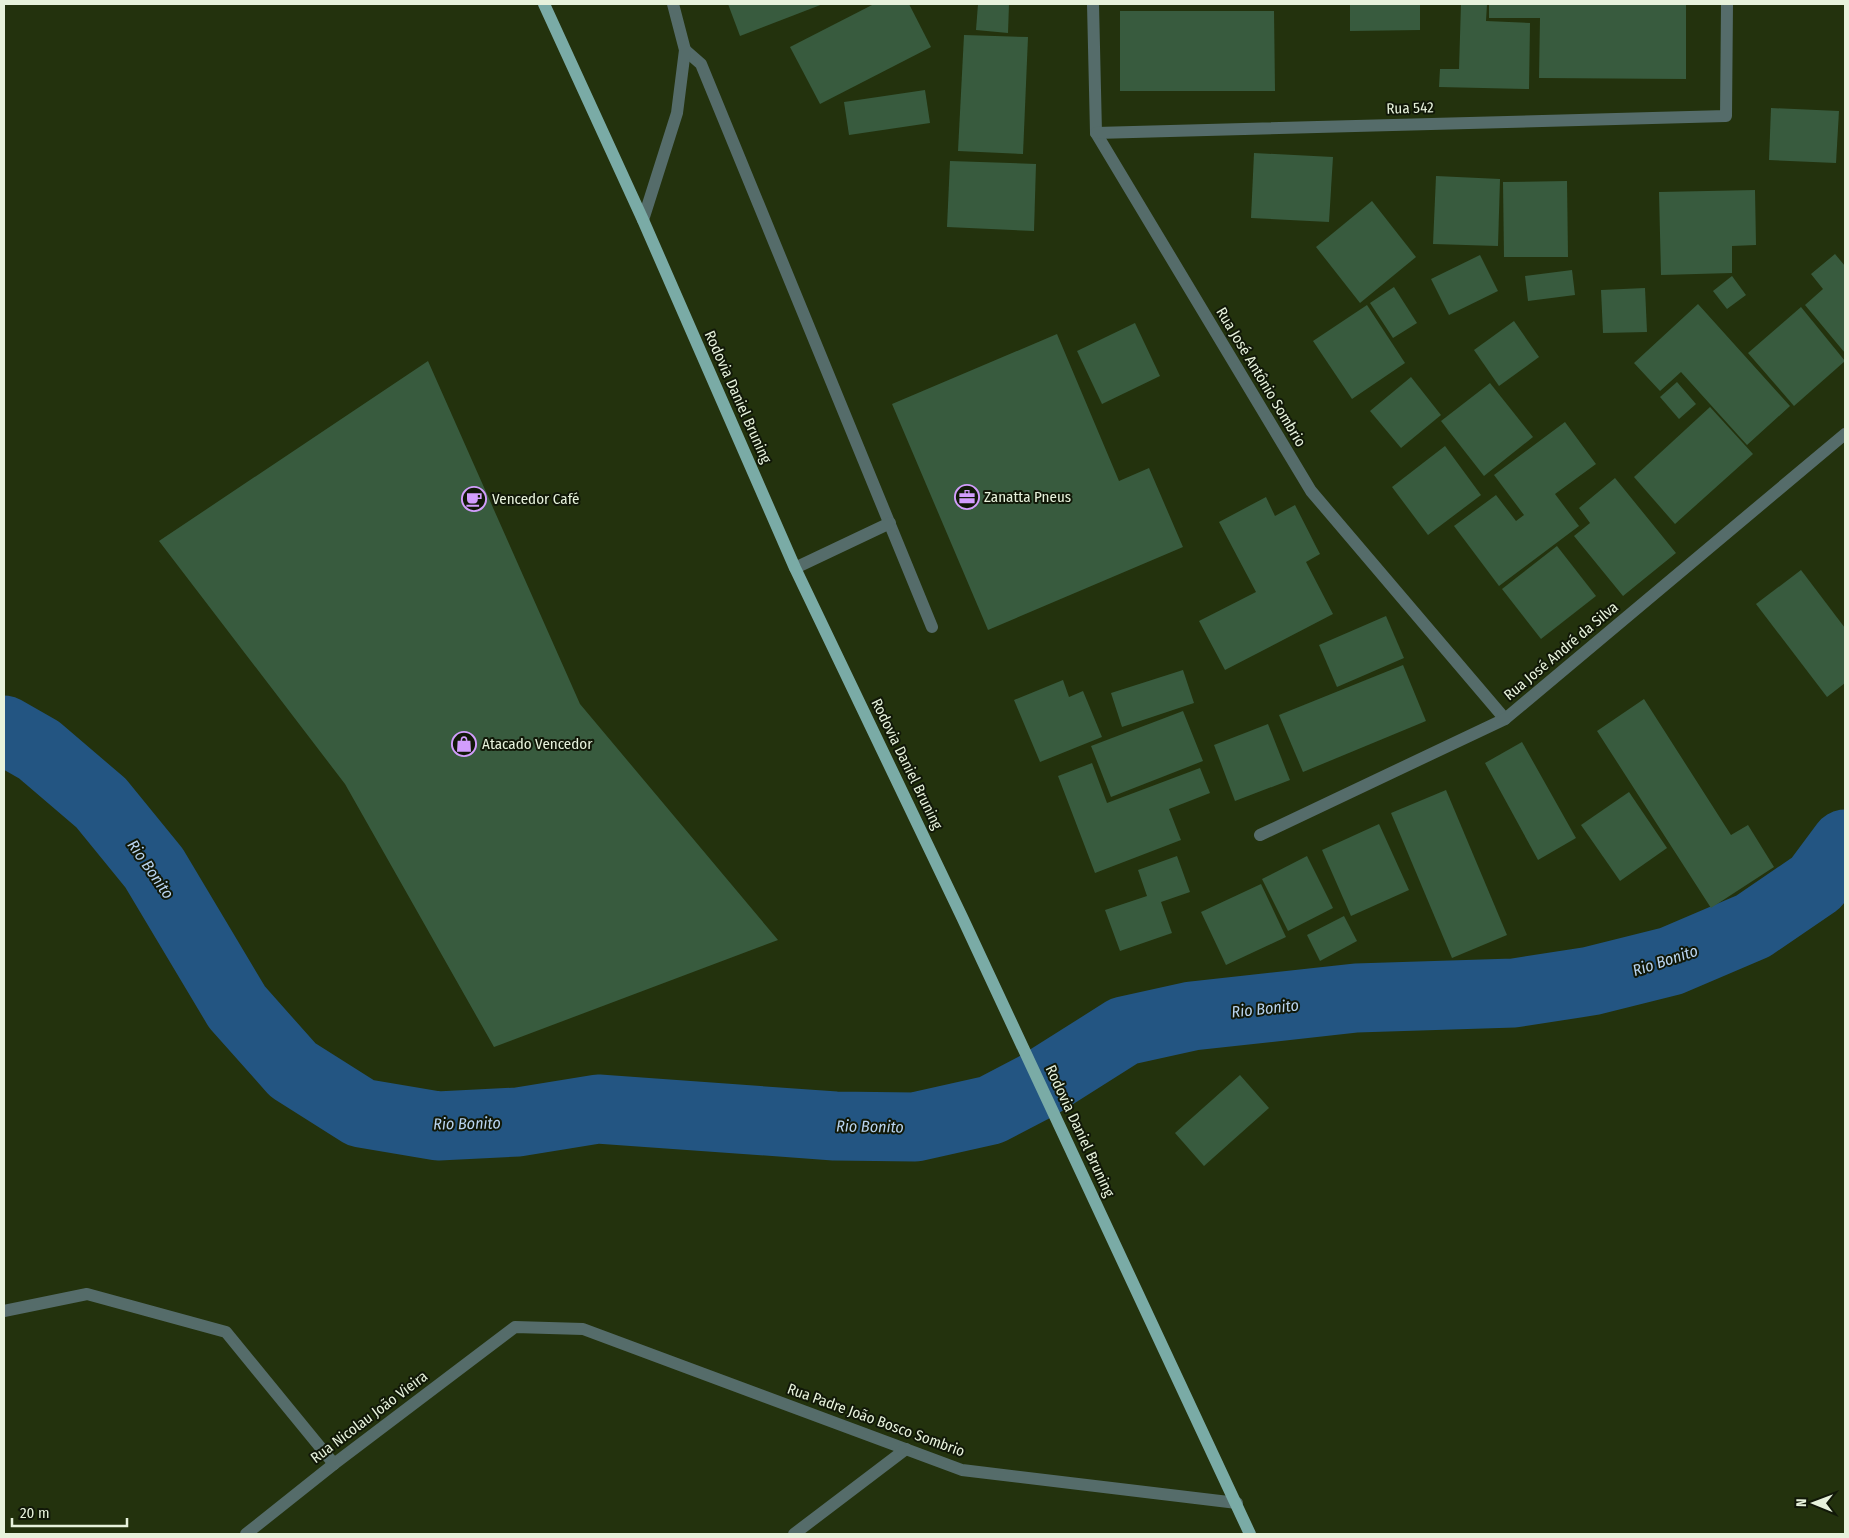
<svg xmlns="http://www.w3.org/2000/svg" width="1849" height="1538" viewBox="0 0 1849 1538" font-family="'Fira Sans Condensed',sans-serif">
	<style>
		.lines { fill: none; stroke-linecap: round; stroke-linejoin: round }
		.river { stroke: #235582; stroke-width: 69 }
		.building { fill: #385b3e }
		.minor { stroke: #556c6a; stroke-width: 12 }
		.major { stroke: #7aaba6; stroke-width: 12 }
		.labels { text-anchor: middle; stroke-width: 4; stroke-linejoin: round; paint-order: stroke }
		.street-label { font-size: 15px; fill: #e7f2dc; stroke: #111808 }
		.poi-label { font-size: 15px; fill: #e7f2dc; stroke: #111808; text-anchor: start }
		.water-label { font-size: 16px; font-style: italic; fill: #b9d4f0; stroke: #111808 }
	</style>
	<rect width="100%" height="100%" fill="#23320d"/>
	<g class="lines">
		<polyline class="river" points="4,730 39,750 101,803 154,868 237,1007 293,1070 361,1113 438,1126 518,1122 598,1109 835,1126 915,1127 991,1110 1037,1086 1124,1031 1192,1016 1356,998 1514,993 1591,981 1671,961 1753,926 1816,883 1845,844"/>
	</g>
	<g class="building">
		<polygon points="728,4 823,4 740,36"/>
		<polygon points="874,4 909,4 931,47 820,104 790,47"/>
		<polygon points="978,4 1009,4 1008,33 976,30"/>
		<polygon points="1350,4 1420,4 1420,30 1350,31"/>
		<polygon points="1461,4 1487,4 1486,21 1530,23 1529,89 1439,87 1440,69 1459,69"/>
		<polygon points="1489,4 1686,4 1686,79 1539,78 1540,18 1489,18"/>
		<polygon points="1120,11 1274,11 1275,91 1120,91"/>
		<polygon points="964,35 1028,37 1023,154 958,151"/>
		<polygon points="925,90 930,123 849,135 844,102"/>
		<polygon points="1771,108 1839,111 1836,163 1769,160"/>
		<polygon points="1254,153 1333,157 1329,222 1251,218"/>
		<polygon points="950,161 1036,164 1034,231 947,227"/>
		<polygon points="1436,176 1500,179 1498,246 1433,244"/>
		<polygon points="1567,181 1568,257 1504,257 1503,182"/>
		<polygon points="1755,190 1756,245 1732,246 1732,273 1661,275 1659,192"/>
		<polygon points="1372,201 1416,257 1360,303 1316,247"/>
		<polygon points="1835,254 1845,266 1845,353 1805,305 1823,289 1811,274"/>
		<polygon points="1480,255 1498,291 1449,315 1431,279"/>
		<polygon points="1572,270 1575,295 1528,301 1525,276"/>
		<polygon points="1732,276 1746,295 1727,309 1713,291"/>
		<polygon points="1394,287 1417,323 1393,338 1370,303"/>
		<polygon points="1645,288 1647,332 1603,333 1601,290"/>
		<polygon points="1698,304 1790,406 1747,445 1681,372 1660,391 1634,363"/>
		<polygon points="1367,305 1405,363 1352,399 1313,341"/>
		<polygon points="1801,307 1845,361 1794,406 1748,353"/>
		<polygon points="1514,321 1539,357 1499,386 1474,350"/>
		<polygon points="1135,323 1160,376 1102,404 1077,351"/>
		<polygon points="1057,334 1119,481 1149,468 1183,547 988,630 892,404"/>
		<polygon points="428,361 580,704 778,940 494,1047 345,784 159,541"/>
		<polygon points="1411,377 1441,415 1401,448 1370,411"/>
		<polygon points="1677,382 1696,404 1679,419 1660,397"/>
		<polygon points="1490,383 1533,437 1484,476 1441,421"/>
		<polygon points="1710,407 1753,454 1675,524 1634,477"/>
		<polygon points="1565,422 1596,464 1555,494 1579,526 1499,586 1454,526 1496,495 1516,521 1524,515 1494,475"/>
		<polygon points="1445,446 1481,495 1428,535 1392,487"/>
		<polygon points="1615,478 1676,553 1623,596 1574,536 1590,523 1579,508"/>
		<polygon points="1266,497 1275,516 1295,505 1320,554 1306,562 1333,614 1225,670 1199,621 1256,592 1219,522"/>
		<polygon points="1557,546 1596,596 1541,639 1502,589"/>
		<polygon points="1801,570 1845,628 1845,683 1827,697 1756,604"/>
		<polygon points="1386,616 1404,658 1337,687 1319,645"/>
		<polygon points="1403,665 1426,721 1303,772 1279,715"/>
		<polygon points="1183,670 1194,703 1122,727 1111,693"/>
		<polygon points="1063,680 1069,697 1083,691 1102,737 1040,762 1014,700"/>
		<polygon points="1644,699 1731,835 1748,825 1774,867 1711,908 1597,731"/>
		<polygon points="1183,711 1203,761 1111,797 1091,746"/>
		<polygon points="1268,724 1290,780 1235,801 1214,745"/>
		<polygon points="1522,742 1576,838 1538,860 1485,763"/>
		<polygon points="1092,763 1107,803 1200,768 1210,793 1169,809 1181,840 1095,873 1058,776"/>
		<polygon points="1446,790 1507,935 1452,958 1391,813"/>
		<polygon points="1629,792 1667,848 1620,881 1581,825"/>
		<polygon points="1379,824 1409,890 1351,916 1322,850"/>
		<polygon points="1177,856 1190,892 1161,902 1172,933 1120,951 1105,910 1147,896 1138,870"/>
		<polygon points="1307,856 1333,908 1288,931 1262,879"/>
		<polygon points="1261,884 1286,937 1226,965 1201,912"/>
		<polygon points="1344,916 1357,941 1320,961 1307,935"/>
		<polygon points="1240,1075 1269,1108 1204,1166 1175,1133"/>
	</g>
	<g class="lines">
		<g class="minor">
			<polyline points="1093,4 1096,133 1311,491 1505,719"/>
			<polyline points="685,50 701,64 932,627"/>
			<polyline points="1096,133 1726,116 1727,4"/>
			<polyline points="643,220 677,113 685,50 673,4"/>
			<polyline points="795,568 890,523"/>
			<polyline points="1260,835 1505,719 1845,434"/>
			<polyline points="4,1311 87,1294 226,1332 334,1464"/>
			<polyline points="246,1534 334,1464 515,1327 583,1329 962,1470 1237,1503"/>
			<polyline points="794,1534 906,1449"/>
		</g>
		<polyline class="major" points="544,4 643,220 795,568 962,917 1250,1534"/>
	</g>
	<defs>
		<symbol id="office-ring" viewBox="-11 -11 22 22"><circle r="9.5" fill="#111808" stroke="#d29dfd" stroke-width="1.5"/><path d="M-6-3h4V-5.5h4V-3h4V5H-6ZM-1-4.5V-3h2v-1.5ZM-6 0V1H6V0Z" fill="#d29dfd"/></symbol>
		<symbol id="cafe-ring" viewBox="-11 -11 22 22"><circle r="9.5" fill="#111808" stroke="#d29dfd" stroke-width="1.5"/><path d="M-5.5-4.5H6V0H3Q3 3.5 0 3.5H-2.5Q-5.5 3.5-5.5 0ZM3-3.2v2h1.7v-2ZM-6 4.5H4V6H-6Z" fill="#d29dfd"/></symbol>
		<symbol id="shop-ring" viewBox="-11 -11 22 22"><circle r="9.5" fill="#111808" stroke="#d29dfd" stroke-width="1.5"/><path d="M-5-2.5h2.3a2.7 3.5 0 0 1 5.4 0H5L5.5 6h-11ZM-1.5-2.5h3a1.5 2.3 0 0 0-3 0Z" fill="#d29dfd"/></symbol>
	</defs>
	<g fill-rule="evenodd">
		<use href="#office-ring" x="953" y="483" width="28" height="28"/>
		<use href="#cafe-ring" x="460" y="485" width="28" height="28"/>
		<use href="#shop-ring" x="450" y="730" width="28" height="28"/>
	</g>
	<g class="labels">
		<g class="street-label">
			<text transform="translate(1410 108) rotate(-2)" y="5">Rua 542</text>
			<text transform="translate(1261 377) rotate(59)" y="5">Rua José Antônio Sombrio</text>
			<text transform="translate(738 397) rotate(66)" y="5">Rodovia Daniel Bruning</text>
			<text transform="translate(1561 651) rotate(-40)" y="5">Rua José André da Silva</text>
			<text transform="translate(907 764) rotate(64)" y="5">Rodovia Daniel Bruning</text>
			<text transform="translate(1080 1131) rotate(65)" y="5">Rodovia Daniel Bruning</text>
			<text transform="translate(369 1417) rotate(-37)" y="5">Rua Nicolau João Vieira</text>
			<text transform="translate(876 1420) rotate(20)" y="5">Rua Padre João Bosco Sombrio</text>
		</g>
		<g class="poi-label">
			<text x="984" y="502">Zanatta Pneus</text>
			<text x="492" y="504">Vencedor Café</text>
			<text x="482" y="749">Atacado Vencedor</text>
		</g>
		<g class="water-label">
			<text transform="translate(151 869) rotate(55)" y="6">Rio Bonito</text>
			<text transform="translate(1665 960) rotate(-18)" y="6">Rio Bonito</text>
			<text transform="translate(1265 1008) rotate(-6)" y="6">Rio Bonito</text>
			<text transform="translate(467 1123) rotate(-1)" y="6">Rio Bonito</text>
			<text transform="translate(870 1126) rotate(1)" y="6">Rio Bonito</text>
		</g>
	</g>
	<rect width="1849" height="1538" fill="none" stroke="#e7f2dc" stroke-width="10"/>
	<g transform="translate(1814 1503) rotate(271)" stroke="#111808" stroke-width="4" paint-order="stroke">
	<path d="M0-4L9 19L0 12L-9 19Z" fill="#e7f2dc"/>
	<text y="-8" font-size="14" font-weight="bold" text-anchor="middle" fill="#e7f2dc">N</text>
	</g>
	<path d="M12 1518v8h115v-8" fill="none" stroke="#e7f2dc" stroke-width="2.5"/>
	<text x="20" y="1518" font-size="15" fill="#e7f2dc" stroke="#111808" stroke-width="4" paint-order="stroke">20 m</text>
</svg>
